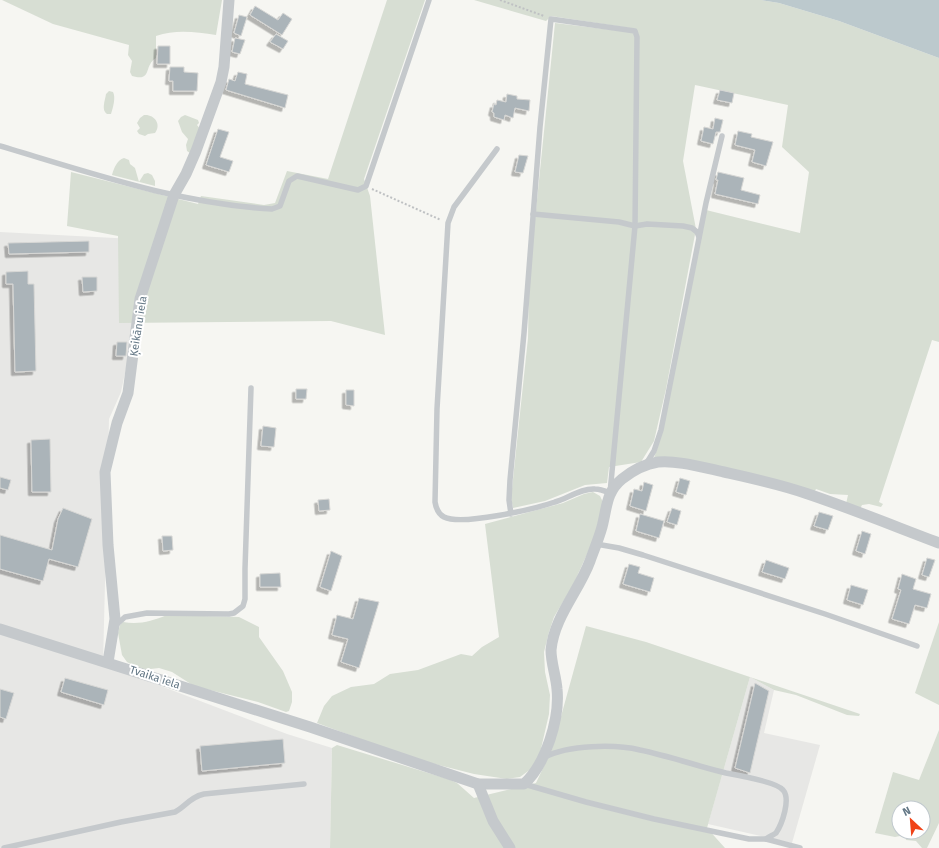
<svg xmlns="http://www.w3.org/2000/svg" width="939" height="848" viewBox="0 0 939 848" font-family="'Fira Sans',sans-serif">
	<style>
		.built { fill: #e7e7e5 }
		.green { fill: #d7ded3; fill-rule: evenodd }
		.water { fill: #bcc9cd }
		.building { fill: #abb4b9; stroke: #d7d7d5; filter: url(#shadow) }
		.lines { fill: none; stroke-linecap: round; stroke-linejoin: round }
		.path { stroke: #bfc1c3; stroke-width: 2; stroke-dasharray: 2 2; stroke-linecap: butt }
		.service { stroke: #c5c9cc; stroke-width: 5.5 }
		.minor { stroke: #c5c9cc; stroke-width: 11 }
		.labels { text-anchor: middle; stroke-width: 4; stroke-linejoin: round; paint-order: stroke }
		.street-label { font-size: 11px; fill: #637785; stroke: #fff }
	</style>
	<defs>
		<filter id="shadow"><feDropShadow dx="-3.5" dy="3.5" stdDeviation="0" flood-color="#0004"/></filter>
	</defs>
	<rect width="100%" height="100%" fill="#f6f6f2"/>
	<g class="built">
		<polygon points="0,232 153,240 121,392 109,419 103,664 287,734 332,748 330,848 0,848"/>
		<polygon points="750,677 774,690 764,733 820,745 792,843 708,824"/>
	</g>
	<g class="green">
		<path d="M2,0H222L216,35C196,32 176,29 156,36V58C143,66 153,82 132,76L130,72L132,61L128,55L129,45L53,24Z"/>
		<polygon points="387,0 425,0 364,179 370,196 385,335 331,321 119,323 118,236 67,226 71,172 198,204 201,196 264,205 275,203 287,171 328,179"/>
		<polygon points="474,0 761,0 779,3 839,21 939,58 939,342 932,340 879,502 883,504 881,507 869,504 862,505 860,509 846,504 848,495 830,494 816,489 814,493 654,458 657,449 706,210 800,233 809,172 782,147 788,105 695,85 683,161 696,229 666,389 654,441 641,462 609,467 607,483 585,485 545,501 513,508 511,498 528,338 529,279 555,23 637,33 636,29 551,16 546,21"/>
		<path d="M109,91L113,92C116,97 113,108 111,114H107C101,110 105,101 106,94Z"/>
		<path d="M144,115C154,114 162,124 155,133L148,134L145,136L139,134L137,131L140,128L137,123L140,118Z"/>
		<polygon points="185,115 198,120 199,123 197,125 201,130 190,153 187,151 186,145 188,139 182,132 178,121 181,117"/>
		<path d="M124,158L129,160L130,164L135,168L139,182L144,174L148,173L152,175L155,181V186L112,175C114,168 117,160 124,158Z"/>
		<polygon points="593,492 600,496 603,502 594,539 573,585 554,617 549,632 544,652 545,672 550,695 549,714 540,753 531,769 520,777 507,779 474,774 415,759 317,723 324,706 332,696 351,687 374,684 390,674 418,670 461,654 472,656 482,647 499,637 485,524 563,503 584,494"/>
		<path d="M167,615L239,617L259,627V637L283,671L292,692V702L289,711L286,712L258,702L194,686L172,672L159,668L142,670L127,662L122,655L118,633L120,625L123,622C139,625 152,621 167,615Z"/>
		<polygon points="939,622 939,705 915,693"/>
		<polygon points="586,626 646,642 860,714 859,716 847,715 796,695 774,690 750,677 707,828 725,848 330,848 332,748 337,745 448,779 457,783 474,798 536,783 552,749"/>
		<path d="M939,730V823L927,848H922L916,841L906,840L905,835L895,837L875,833L893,772L919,780ZM899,808H923V832H899Z"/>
	</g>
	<polygon class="water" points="761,0 939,0 939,58 839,21 779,3"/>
	<g class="building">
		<polygon points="255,6 278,20 283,13 292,19 282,35 250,15"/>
		<polygon points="239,15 247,17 241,36 234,33"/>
		<polygon points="276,34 288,41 283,49 270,42"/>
		<polygon points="235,38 245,40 240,54 232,52"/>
		<polygon points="158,46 170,46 170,64 157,64"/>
		<polygon points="170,67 184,67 184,72 198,73 197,91 173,91 173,81 169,81"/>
		<polygon points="238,72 247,74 245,84 288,95 285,108 226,90 229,79 235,81"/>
		<polygon points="720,90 734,93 732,103 717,100"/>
		<polygon points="507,94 517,96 517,99 530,100 529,111 515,108 513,118 505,115 504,120 494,117 494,113 492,112 494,104 496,105 497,100 506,102"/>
		<polygon points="715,118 723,120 720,132 716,132 713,144 701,141 704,127 713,129"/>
		<polygon points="218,129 229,132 220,157 233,161 229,172 206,165"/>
		<polygon points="738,131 752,134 751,137 773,142 766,166 752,162 755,150 735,145"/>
		<polygon points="519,155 528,156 523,173 515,172"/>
		<polygon points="718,172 744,178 741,190 760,195 758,204 715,194 718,180 716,180"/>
		<polygon points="89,241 89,252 9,254 8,243"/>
		<polygon points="28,271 28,284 34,284 36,371 15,372 13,284 6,284 6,272"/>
		<polygon points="82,277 97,277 97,291 83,292"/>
		<polygon points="117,342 127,342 126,356 116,356"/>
		<polygon points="296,389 307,389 306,399 296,399"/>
		<polygon points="346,390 354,390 354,406 346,405"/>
		<polygon points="263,426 276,428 274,447 261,446"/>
		<polygon points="50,439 51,492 32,492 31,440"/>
		<polygon points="0,477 11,480 8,490 0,488"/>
		<polygon points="680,478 690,481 686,495 676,492"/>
		<polygon points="644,482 653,485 646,511 630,506 634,489 642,491"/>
		<polygon points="329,499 330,510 319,511 318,500"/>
		<polygon points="63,508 92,519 78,567 49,559 43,581 0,569 0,535 52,550 58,519"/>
		<polygon points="672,508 681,511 677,525 667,522"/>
		<polygon points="819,512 833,516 828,530 814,526"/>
		<polygon points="640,514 664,521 659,538 636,531"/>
		<polygon points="862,531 871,534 865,554 856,551"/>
		<polygon points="162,536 172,536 173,550 163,551"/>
		<polygon points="331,551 342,556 331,591 320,587"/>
		<polygon points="927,558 935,560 929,577 922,575"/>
		<polygon points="766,560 789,568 785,579 762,572"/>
		<polygon points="629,564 640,567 638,573 654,578 650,592 623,584"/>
		<polygon points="280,573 281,587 260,587 260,574"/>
		<polygon points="902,574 916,579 913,589 931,594 927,608 915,605 909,624 892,619 901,590 898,589"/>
		<polygon points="851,585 868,590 863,605 847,600"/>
		<polygon points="359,598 379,602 359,668 341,662 348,639 332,635 337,615 353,619"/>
		<polygon points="65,678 108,690 104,705 61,692"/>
		<polygon points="755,683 769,691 750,773 735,768"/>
		<polygon points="0,689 14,693 6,719 0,717"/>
		<polygon points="283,739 285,763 202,771 200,746"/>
	</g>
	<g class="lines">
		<g class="path">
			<polyline points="500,0 544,16"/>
			<polyline points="372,189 441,220"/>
		</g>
		<g class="service">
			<path d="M0,146C88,172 179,204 272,209L280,206L289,181L297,176L358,190L366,186L429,0"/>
			<path d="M497,149L454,207L448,223L437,409L435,502C436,508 438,514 444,517C462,526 534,509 555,502C568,498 582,488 595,489C600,489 605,491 610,493L635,226L637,37L635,31L551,19L540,127L524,333L510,480L509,500L511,514"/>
			<polyline points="533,214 619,222 635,226 647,224 683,226 692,228 697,232 699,237"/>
			<polyline points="646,464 654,451 661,430 706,203 722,136"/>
			<polyline points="596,544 619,548 643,555 825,614 917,646"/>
			<polyline points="116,625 125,617 147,613 229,614 234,613 243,606 245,599 245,569 251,388"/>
			<path d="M545,757C568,745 615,744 640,750C669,756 697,766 726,773C737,775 777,782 783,790C791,799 782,824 776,833C773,835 769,837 766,839"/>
			<polyline points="524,784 586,802 654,819 749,839 766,839 800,848"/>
			<path d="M4,848L121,822L175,812C186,806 190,797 204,794L304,784"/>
		</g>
		<g class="minor">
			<path d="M0,629L310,727L478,784H524C546,764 560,718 557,689C556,676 551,663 551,650C554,617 579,591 590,561C594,550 599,538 602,527C607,508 606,492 622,479C632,471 645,464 658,462C678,460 704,468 724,472C751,478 779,484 805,493C850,508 894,526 939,543"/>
			<polyline points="108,662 115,619 108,545 105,472 117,423 128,393 140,299 174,195 186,174 196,151 221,82 224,67 229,0"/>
			<polyline points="478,784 493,821 510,848"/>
		</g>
	</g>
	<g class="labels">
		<g class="street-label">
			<text transform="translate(138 326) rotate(-81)" y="4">Ķeikānu iela</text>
			<text transform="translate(155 677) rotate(18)" y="4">Tvaika iela</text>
		</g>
	</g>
	<g transform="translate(911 820) rotate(334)"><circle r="19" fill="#ffffff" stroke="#c1c9ce"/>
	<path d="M0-3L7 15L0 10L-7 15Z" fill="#f04318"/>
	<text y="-6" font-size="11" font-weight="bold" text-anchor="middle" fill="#637785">N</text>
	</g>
</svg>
